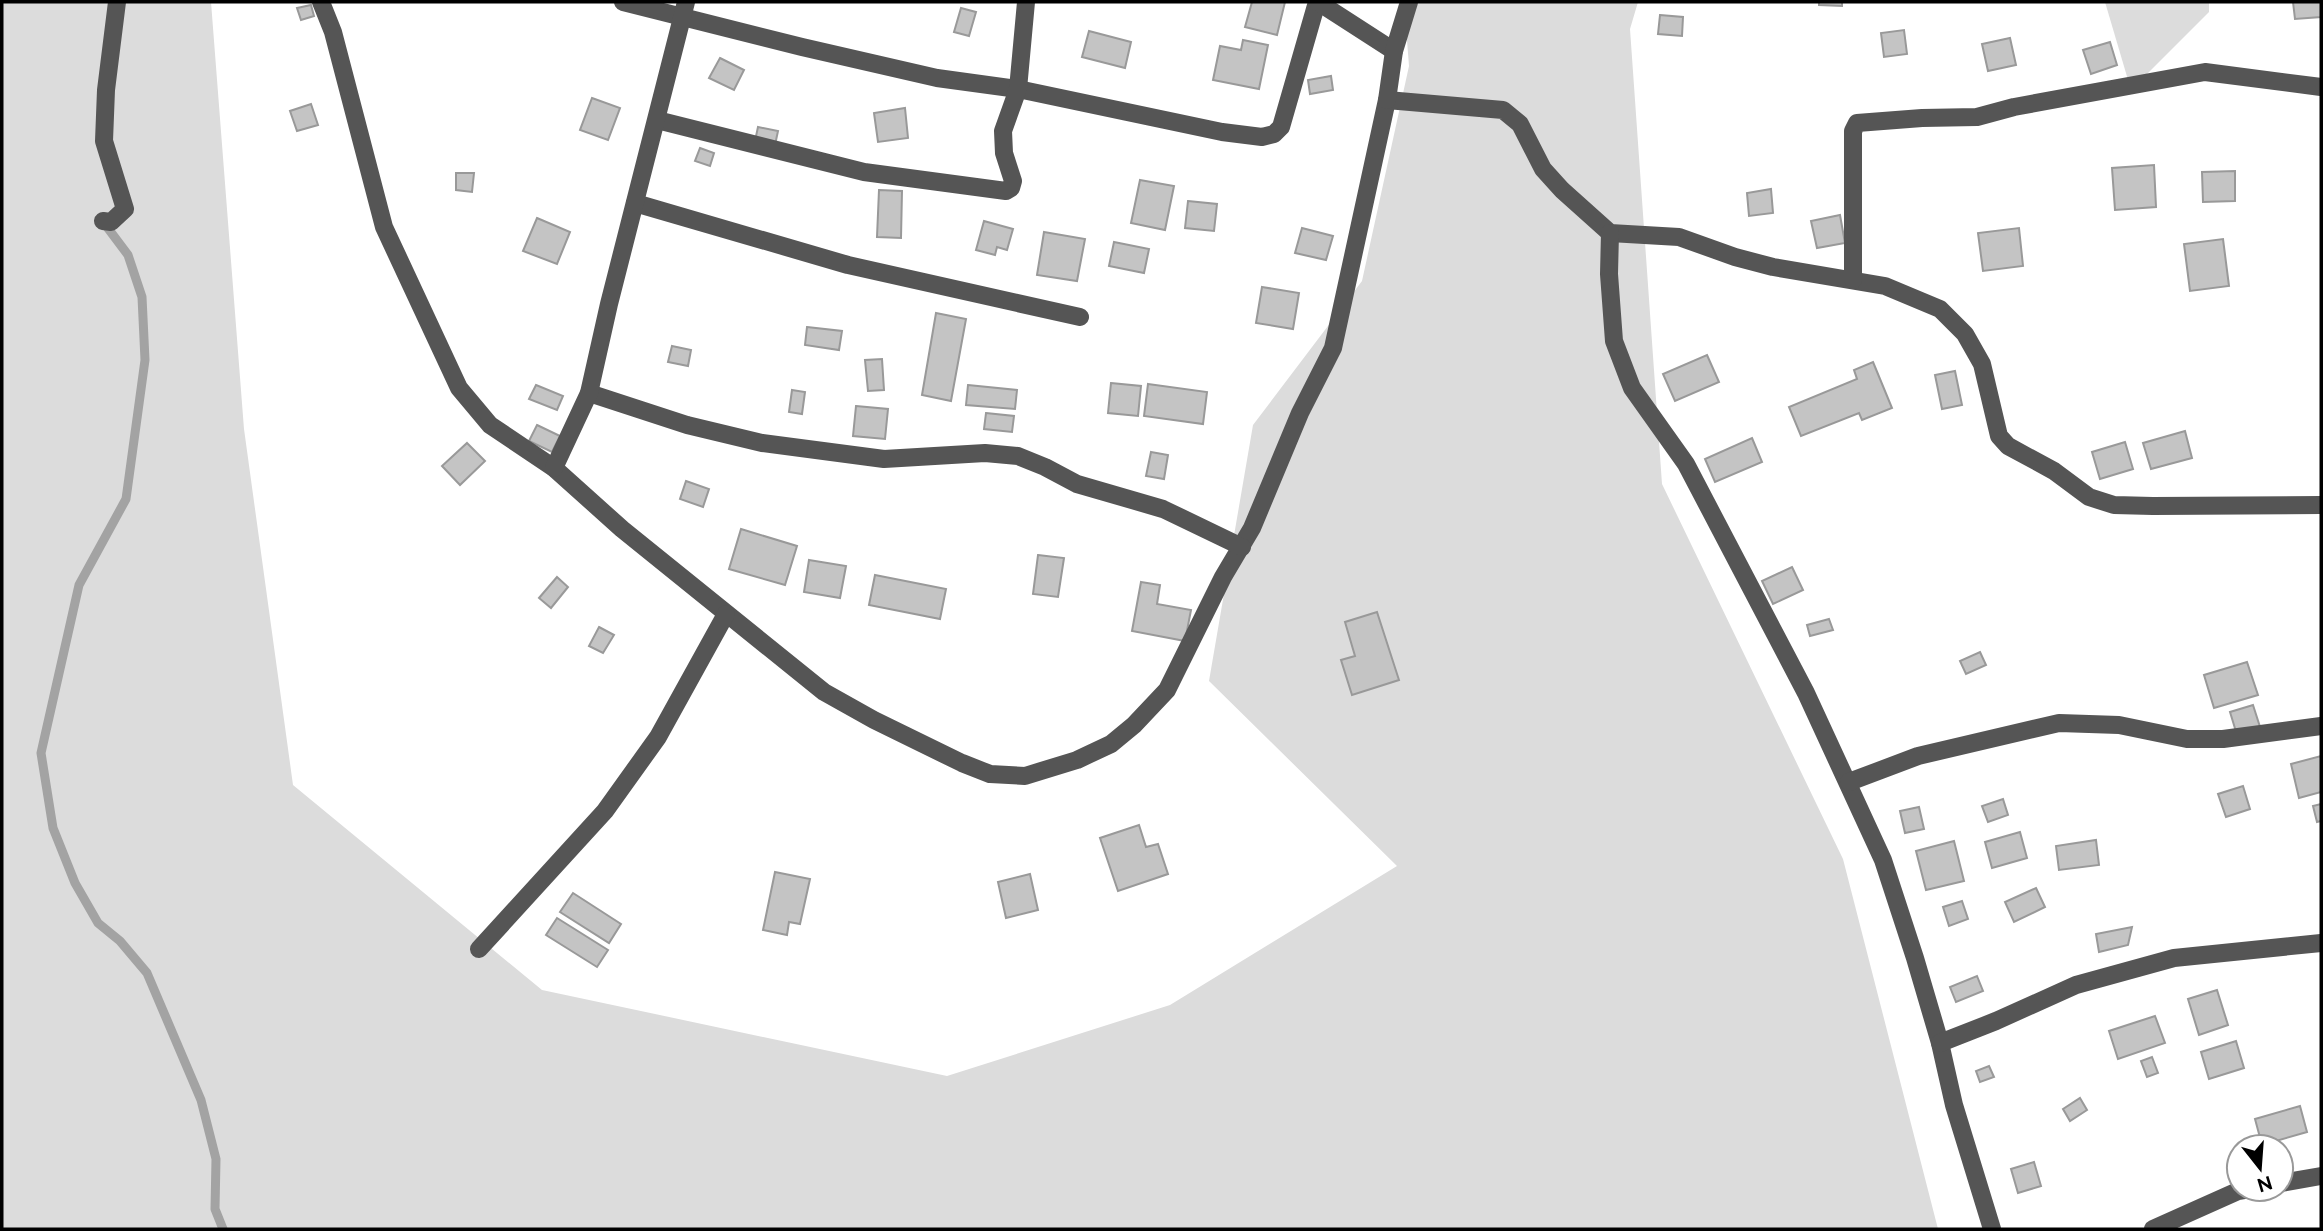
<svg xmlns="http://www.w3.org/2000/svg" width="2323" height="1231" viewBox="0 0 2323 1231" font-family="Raleway,sans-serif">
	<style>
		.green { fill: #dcdcdc }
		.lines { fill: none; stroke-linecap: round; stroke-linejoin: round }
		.stream { stroke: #a3a3a3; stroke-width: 9 }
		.building { fill: #c4c4c4; stroke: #999; stroke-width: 2 }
		.minor { stroke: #555; stroke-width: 18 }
	</style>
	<rect width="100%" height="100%" fill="#fff"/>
	<g class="green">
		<polygon points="2,2 211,2 244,429 293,785 542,990 947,1076 1170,1005 1397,866 1209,681 1253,425 1362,281 1409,66 1404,2 1638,2 1630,29 1662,484 1843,859 1938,1229 2,1229"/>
		<polygon points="2105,2 2209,2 2209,12 2131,90"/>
	</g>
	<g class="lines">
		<polyline class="stream" points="104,223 128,255 142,297 145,360 126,499 79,585 41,753 53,828 75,883 98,923 120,941 147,973 201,1100 216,1159 215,1209 223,1229"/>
	</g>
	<g class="building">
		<polygon points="1252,2 1285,2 1277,35 1245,27"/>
		<polygon points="1819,2 1842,2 1842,6 1819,5"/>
		<polygon points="2293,2 2321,2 2321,17 2295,19"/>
		<polygon points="311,5 314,16 301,20 297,8"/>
		<polygon points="961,8 976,12 969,36 954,32"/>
		<polygon points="1660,15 1683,17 1682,36 1658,34"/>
		<polygon points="1904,30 1907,54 1884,57 1881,33"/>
		<polygon points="1089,31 1131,42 1125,68 1082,57"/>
		<polygon points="2010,38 2016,65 1988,71 1982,44"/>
		<polygon points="1243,40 1268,45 1259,89 1213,80 1220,46 1241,50"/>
		<polygon points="2110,42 2117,65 2091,74 2083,50"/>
		<polygon points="720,58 744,70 734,90 709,78"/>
		<polygon points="1331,76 1333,90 1310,94 1308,80"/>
		<polygon points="592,98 620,108 608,140 580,130"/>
		<polygon points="311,104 318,125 297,131 290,111"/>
		<polygon points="905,108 908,138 878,142 874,113"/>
		<polygon points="758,127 778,131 775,145 755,141"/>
		<polygon points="700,148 714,153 710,166 695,161"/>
		<polygon points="2154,165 2156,207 2115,210 2112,168"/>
		<polygon points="2235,171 2235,201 2203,202 2202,172"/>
		<polygon points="456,173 474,173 472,192 456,190"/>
		<polygon points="1140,180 1174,186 1165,230 1131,223"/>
		<polygon points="1771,189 1773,213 1749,216 1747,193"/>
		<polygon points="879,190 902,191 901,238 877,237"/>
		<polygon points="1188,201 1217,204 1214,231 1185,228"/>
		<polygon points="1840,215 1845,243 1817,248 1811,221"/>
		<polygon points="537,218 570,232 557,264 523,251"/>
		<polygon points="984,221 1013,229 1007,250 997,247 995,255 976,250"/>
		<polygon points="1302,228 1333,236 1326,260 1295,253"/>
		<polygon points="2019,228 2023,266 1983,271 1978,233"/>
		<polygon points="1044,232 1085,239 1077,281 1037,275"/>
		<polygon points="2223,239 2229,286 2190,291 2184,244"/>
		<polygon points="1114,242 1149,249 1144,273 1109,266"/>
		<polygon points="1262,287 1299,293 1293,329 1256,323"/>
		<polygon points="936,313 966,319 951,401 922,395"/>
		<polygon points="807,327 842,331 839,350 805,345"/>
		<polygon points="672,346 691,350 688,366 668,362"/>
		<polygon points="1707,355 1719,382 1675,401 1663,374"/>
		<polygon points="882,359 884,390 868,391 865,360"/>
		<polygon points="1873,362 1892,408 1862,420 1859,413 1801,436 1789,407 1857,379 1854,370"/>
		<polygon points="1955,371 1962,405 1942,409 1935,375"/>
		<polygon points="1111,383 1141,386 1138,416 1108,413"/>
		<polygon points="1148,384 1207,392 1203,424 1144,416"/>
		<polygon points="536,385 563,396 557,410 529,399"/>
		<polygon points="968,385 1017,390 1015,409 966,405"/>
		<polygon points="792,390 805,392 802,414 789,412"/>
		<polygon points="856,406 888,409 885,439 853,436"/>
		<polygon points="986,413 1014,416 1012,432 984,429"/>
		<polygon points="537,425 560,436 552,452 529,441"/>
		<polygon points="2185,431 2192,458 2151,469 2143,443"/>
		<polygon points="1752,438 1762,462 1715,482 1705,459"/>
		<polygon points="2125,442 2133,469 2100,479 2092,452"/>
		<polygon points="467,443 485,461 460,485 442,466"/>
		<polygon points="1151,452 1168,455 1164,479 1146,476"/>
		<polygon points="686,481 709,489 703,507 680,499"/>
		<polygon points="741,529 797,546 785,585 729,569"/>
		<polygon points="1038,555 1064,558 1058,597 1033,594"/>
		<polygon points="809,560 846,566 840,598 804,592"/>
		<polygon points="1792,567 1803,590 1773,604 1762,581"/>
		<polygon points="875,575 946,589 940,619 869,605"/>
		<polygon points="557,577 568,587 551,608 539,598"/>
		<polygon points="1141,582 1160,585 1157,604 1191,610 1185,641 1132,631"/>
		<polygon points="1377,612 1399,680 1352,695 1341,660 1355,656 1345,622"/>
		<polygon points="1829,619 1833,630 1810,636 1807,625"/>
		<polygon points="599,627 614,635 603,653 589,646"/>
		<polygon points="1980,652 1986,665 1966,674 1960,661"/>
		<polygon points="2247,662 2258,695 2214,708 2204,675"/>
		<polygon points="2253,705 2260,727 2237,735 2230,712"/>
		<polygon points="2321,756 2321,792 2299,798 2291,764"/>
		<polygon points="2243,786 2250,809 2226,817 2218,794"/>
		<polygon points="2003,799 2008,815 1988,822 1982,806"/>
		<polygon points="2321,804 2321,821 2317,822 2313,806"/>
		<polygon points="1919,807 1924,829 1905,833 1900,811"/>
		<polygon points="1139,825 1146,847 1158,844 1168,874 1118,891 1100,838"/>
		<polygon points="2020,832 2027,858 1992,868 1985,842"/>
		<polygon points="2096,840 2099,865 2059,870 2056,846"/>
		<polygon points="1954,841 1964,881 1926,890 1916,851"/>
		<polygon points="775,872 810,879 800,924 789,922 787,935 763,930"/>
		<polygon points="1030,874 1038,910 1006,918 998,882"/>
		<polygon points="2036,888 2045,907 2014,922 2005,902"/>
		<polygon points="573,893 621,924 609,943 560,912"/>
		<polygon points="1962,901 1968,919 1949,926 1943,907"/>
		<polygon points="557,918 608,950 597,967 546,935"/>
		<polygon points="2132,927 2128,945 2099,952 2096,934"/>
		<polygon points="1977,976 1983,991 1956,1002 1950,987"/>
		<polygon points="2217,990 2228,1025 2199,1035 2188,999"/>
		<polygon points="2155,1016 2165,1043 2118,1059 2109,1031"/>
		<polygon points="2236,1041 2244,1068 2209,1079 2201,1052"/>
		<polygon points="2152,1057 2158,1073 2147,1077 2141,1061"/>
		<polygon points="1989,1066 1994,1077 1980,1082 1976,1071"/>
		<polygon points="2080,1098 2087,1110 2070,1121 2063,1109"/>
		<polygon points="2300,1106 2307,1132 2262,1145 2255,1119"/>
		<polygon points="2034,1162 2041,1186 2018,1193 2011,1169"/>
	</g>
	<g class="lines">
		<g class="minor">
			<polyline points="321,2 333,32 384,227 459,388 490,425 554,468 622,529 824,692 874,720 962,763 990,774 1025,776 1077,760 1111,744 1134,725 1167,690 1223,577 1252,528 1300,413 1333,348 1387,100 1503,110 1520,124 1543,169 1562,190 1610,233 1679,237 1735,257 1773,267 1885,286 1940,309 1965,334 1982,364 1999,436 2008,446 2054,471 2089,497 2114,505 2153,506 2321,505"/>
			<polyline points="623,2 802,47 937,78 1018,89 1222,132 1262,137 1274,134 1281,127 1317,2"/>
			<polyline points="1318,2 1394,51"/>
			<polyline points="1387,100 1394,51 1409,2"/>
			<polyline points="657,120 864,172 1006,191 1011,188 1013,181 1004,153 1003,131 1018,89 1026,2"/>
			<polyline points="635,203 848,265 1080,317"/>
			<polyline points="103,221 111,222 125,209 104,141 106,90 117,2"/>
			<polyline points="1610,233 1609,274 1614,341 1632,388 1686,464 1806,693 1883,860 1915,958 1940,1043 1954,1105 1992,1229"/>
			<polyline points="1853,280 1853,131 1857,123 1922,118 1977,117 2014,107 2205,72 2321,87"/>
			<polyline points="589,393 687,425 762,443 884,459 985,453 1018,456 1045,467 1077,484 1163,509 1242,547"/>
			<polyline points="554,468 589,393 609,304 686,2"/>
			<polyline points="1849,782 1918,756 2059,723 2119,725 2187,739 2223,739 2321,726"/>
			<polyline points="479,949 605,811 658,737 726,614"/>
			<polyline points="1940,1043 1996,1021 2076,985 2174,958 2321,943"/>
			<polyline points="2281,1183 2321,1176"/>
			<polyline points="2153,1229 2238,1191 2250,1189"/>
		</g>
	</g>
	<rect width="2323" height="1231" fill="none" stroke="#000000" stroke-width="7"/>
	<g transform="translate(2260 1168) rotate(163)"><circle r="33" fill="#ffffff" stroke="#999999" stroke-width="2"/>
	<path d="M0-5L12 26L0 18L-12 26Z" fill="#000000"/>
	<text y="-10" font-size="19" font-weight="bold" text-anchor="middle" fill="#000000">N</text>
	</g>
</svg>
